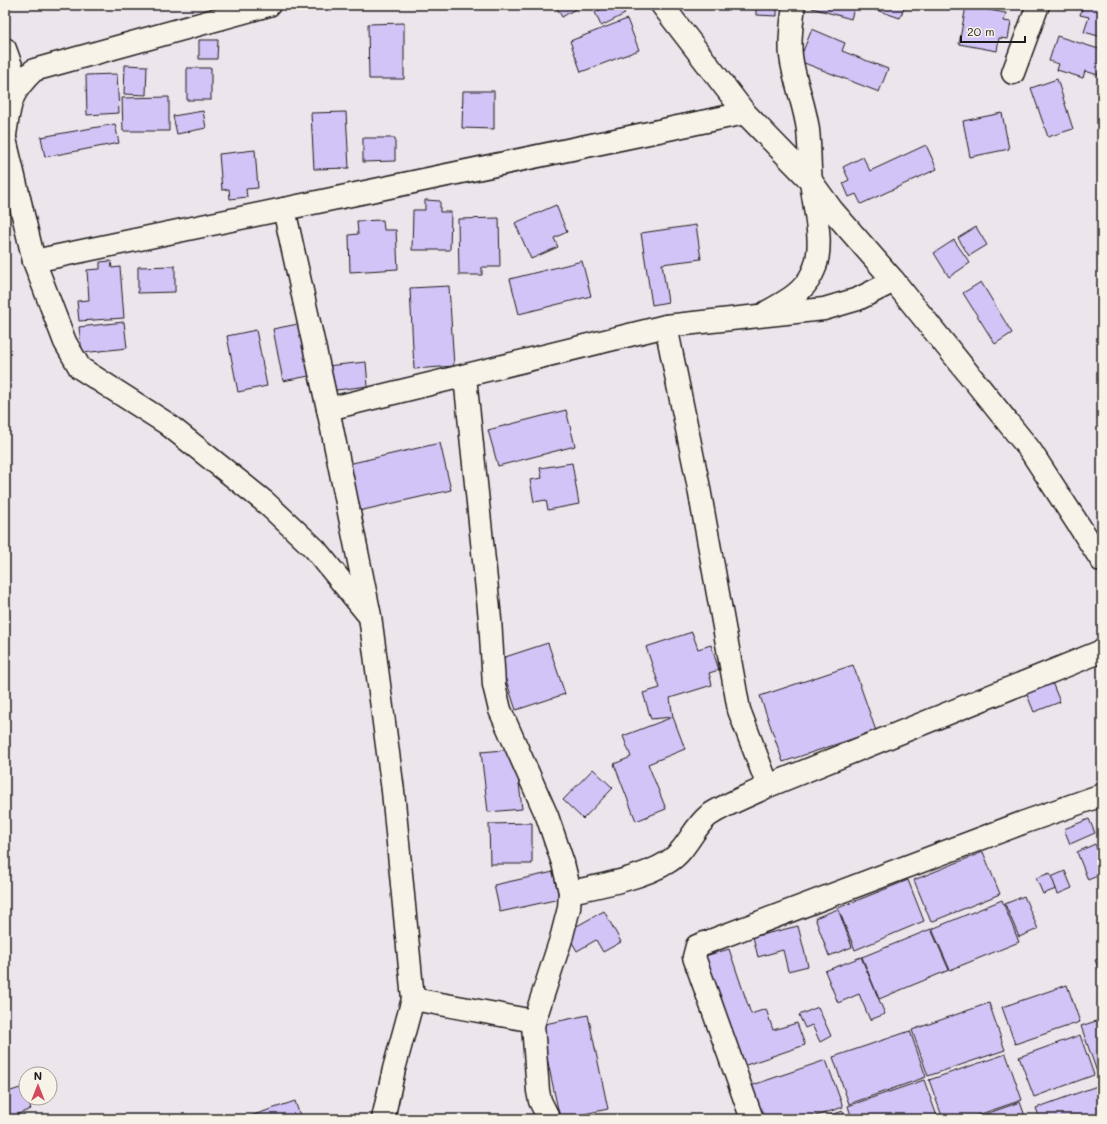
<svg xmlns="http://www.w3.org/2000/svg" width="1107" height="1124" viewBox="0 0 1107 1124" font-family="Mali,sans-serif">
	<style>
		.building { fill: #d2c4f6; stroke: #1c1c1c }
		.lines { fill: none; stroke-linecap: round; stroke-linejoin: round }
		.street-casing { stroke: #1c1c1c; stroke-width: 25 }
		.street { stroke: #f7f3e8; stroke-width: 22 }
	</style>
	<rect width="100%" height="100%" fill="#ece5ec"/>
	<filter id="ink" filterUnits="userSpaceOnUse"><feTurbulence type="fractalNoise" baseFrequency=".025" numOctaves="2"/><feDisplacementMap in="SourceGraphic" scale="8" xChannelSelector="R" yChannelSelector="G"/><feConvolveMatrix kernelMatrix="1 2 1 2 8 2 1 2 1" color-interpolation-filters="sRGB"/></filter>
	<g filter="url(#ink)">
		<g class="building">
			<polygon points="555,5 582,5 562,17"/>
			<polygon points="610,5 621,5 625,14 601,26 595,12"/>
			<polygon points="756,5 777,5 777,16 756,15"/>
			<polygon points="813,5 855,5 851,19 812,8"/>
			<polygon points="861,5 905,5 900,18"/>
			<polygon points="1083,5 1102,5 1102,37 1084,32 1089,17 1080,15"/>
			<polygon points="966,6 1006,13 1004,21 1011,22 1008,39 999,38 997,51 959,44"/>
			<polygon points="627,19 639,50 581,72 570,41"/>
			<polygon points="404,23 404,79 369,79 368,24"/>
			<polygon points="812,29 845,43 842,51 888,69 879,92 799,61"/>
			<polygon points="1057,36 1102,50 1102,63 1098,75 1085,71 1083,78 1057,70 1059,64 1049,61"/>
			<polygon points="199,40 218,40 217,59 199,59"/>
			<polygon points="125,65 147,66 146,95 124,94"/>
			<rect x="187" y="68" width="24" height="32"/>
			<polygon points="117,74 119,113 87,115 86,75"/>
			<polygon points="1057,79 1073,129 1048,137 1031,88"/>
			<polygon points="463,91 494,91 494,129 462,128"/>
			<polygon points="169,97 169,131 123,131 122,98"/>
			<polygon points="203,111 206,128 177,134 173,116"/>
			<polygon points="346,112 349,168 314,169 311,113"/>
			<polygon points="1002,113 1009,149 970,157 963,121"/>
			<polygon points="115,124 119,143 45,157 41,137"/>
			<polygon points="363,138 395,138 395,161 363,162"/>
			<polygon points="926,145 937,169 861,204 856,194 849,197 843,183 849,180 843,167 863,157 870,171"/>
			<polygon points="255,150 258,188 246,189 247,197 230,199 229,189 222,190 219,154"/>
			<polygon points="425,200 440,201 440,212 451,212 450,250 412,250 413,210 425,210"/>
			<polygon points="556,205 567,232 554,238 558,247 531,259 515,223"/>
			<polygon points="499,218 500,267 482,267 482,275 459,275 458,219"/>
			<polygon points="383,220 384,230 396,230 398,269 350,272 349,235 358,234 357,221"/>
			<polygon points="696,225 701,259 662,264 668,302 652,305 641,233"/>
			<polygon points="976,227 987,245 969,256 958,238"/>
			<polygon points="954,240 970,263 949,277 934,253"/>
			<polygon points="111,261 112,268 120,267 124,318 79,321 77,301 89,300 87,270 100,269 100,262"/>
			<polygon points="582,261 591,296 519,314 510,279"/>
			<polygon points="175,266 175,292 138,293 138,267"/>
			<polygon points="981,282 1012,333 995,344 963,293"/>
			<polygon points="449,286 454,366 414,369 410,288"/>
			<polygon points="124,322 127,348 82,353 79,327"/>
			<polygon points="298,324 309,376 283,381 273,329"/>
			<polygon points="256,330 267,386 238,392 227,336"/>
			<polygon points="366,362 368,386 329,391 326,366"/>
			<polygon points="566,410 575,446 498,466 488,430"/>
			<polygon points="440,443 451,490 359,511 348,464"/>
			<polygon points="572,463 579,504 548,510 546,500 534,502 530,480 542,478 540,468"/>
			<polygon points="692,632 698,649 711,645 719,670 709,673 712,685 670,698 673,717 651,719 643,693 660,688 646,647"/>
			<polygon points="548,643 565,694 516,710 499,659"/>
			<polygon points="853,665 876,731 783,762 760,696"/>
			<polygon points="1049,675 1060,702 1034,712 1023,685"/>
			<polygon points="673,717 685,749 648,764 666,809 636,821 614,764 631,757 623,736"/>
			<polygon points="515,749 522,809 488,812 481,752"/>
			<polygon points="593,769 613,788 583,819 563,800"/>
			<polygon points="1089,819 1095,833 1070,844 1064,829"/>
			<polygon points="532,823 532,864 490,864 489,824"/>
			<polygon points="1095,844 1102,860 1102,874 1088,880 1077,852"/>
			<polygon points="983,852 1000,894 931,922 914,880"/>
			<polygon points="558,871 564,898 500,912 494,885"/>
			<polygon points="1065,871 1072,888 1058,894 1051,877"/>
			<polygon points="1050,873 1056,889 1043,894 1036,878"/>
			<polygon points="908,880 924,921 855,950 838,908"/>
			<polygon points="1024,896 1038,929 1019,937 1005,904"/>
			<polygon points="1002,900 1019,942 950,970 932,929"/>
			<polygon points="838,909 852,947 829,956 815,918"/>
			<polygon points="604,911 621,942 603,952 596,940 577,951 566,932"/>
			<polygon points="798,926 808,966 788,971 783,950 758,957 753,937"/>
			<polygon points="931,929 949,970 879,999 862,957"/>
			<polygon points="729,949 751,1014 766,1009 773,1030 797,1023 805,1045 743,1066 705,956"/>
			<polygon points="861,957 885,1014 870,1020 859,994 838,1003 825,971"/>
			<polygon points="1102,958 1102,978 1095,960"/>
			<polygon points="1067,985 1080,1022 1015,1044 1002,1007"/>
			<polygon points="989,1003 1005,1050 928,1076 912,1030"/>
			<polygon points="818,1007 831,1036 820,1042 812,1025 805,1028 799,1015"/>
			<polygon points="588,1015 608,1109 560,1119 540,1025"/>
			<polygon points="1102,1019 1102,1071 1097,1072 1081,1026"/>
			<polygon points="910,1031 926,1077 849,1104 833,1057"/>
			<polygon points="1080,1035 1094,1075 1034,1097 1019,1057"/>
			<polygon points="1006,1054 1022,1100 966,1119 943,1119 929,1080"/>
			<polygon points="826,1060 843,1107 807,1119 761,1119 750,1086"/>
			<polygon points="1102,1073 1102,1085 1098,1074"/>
			<polygon points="924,1080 938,1119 852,1119 848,1106"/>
			<polygon points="1097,1086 1102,1101 1102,1119 1040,1119 1036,1108"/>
			<polygon points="23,1087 31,1109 5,1119 5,1093"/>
			<polygon points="295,1101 301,1119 242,1119"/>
			<polygon points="1020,1102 1026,1119 972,1119"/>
			<polygon points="843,1111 846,1119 820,1119"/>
		</g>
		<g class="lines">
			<defs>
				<g id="street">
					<polyline points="662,5 745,113 811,181 832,210 894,281 1030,450 1102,561"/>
					<polyline points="5,49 18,85"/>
					<polyline points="1013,73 1038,5"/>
					<path d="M5,135C10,103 9,94 34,70L269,5"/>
					<polyline points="5,139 34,261 65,342 80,368 166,423 265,502 315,549 367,613"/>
					<polyline points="284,209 328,409 370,616 393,791 413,999 394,1069 383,1119"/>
					<polyline points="34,261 745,113"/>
					<path d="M767,312C785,302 803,293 812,274C826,248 814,209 811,181C809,165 810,147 808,130C805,105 794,81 791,56C789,39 792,22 794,5"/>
					<polyline points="666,326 698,483 739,710 768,786 1102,651"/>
					<polyline points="465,377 490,619 494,685 500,710 547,816 563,863 570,892 569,908 561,939 533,1025 538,1091 540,1101 549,1119"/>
					<polyline points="328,409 666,326 824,309 858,299 894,281"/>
					<path d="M570,892C599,886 643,878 668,862C687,850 693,828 708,816C723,805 751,795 768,786"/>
					<polyline points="413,999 534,1021"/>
					<polyline points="752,1119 694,957 697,946 1022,823 1102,795"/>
				</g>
			</defs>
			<use href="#street" class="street-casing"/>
			<use href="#street" class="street"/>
		</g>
	</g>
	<rect width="1107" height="1124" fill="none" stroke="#f7f3e8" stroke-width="20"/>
	<rect x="10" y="10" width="1087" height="1104" fill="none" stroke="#1c1c1c" stroke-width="1.5" filter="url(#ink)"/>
	<g transform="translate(38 1086)"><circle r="19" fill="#f7f3e8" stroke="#9f9d96"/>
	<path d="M0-3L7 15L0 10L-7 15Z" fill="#d1495b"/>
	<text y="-6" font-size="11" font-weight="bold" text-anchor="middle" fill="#1c1c1c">N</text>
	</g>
	<path d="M961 36v6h64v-6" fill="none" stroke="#1c1c1c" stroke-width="2"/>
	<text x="967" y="36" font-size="12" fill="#1c1c1c" stroke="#f7f3e8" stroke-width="3" paint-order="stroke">20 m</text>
</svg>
